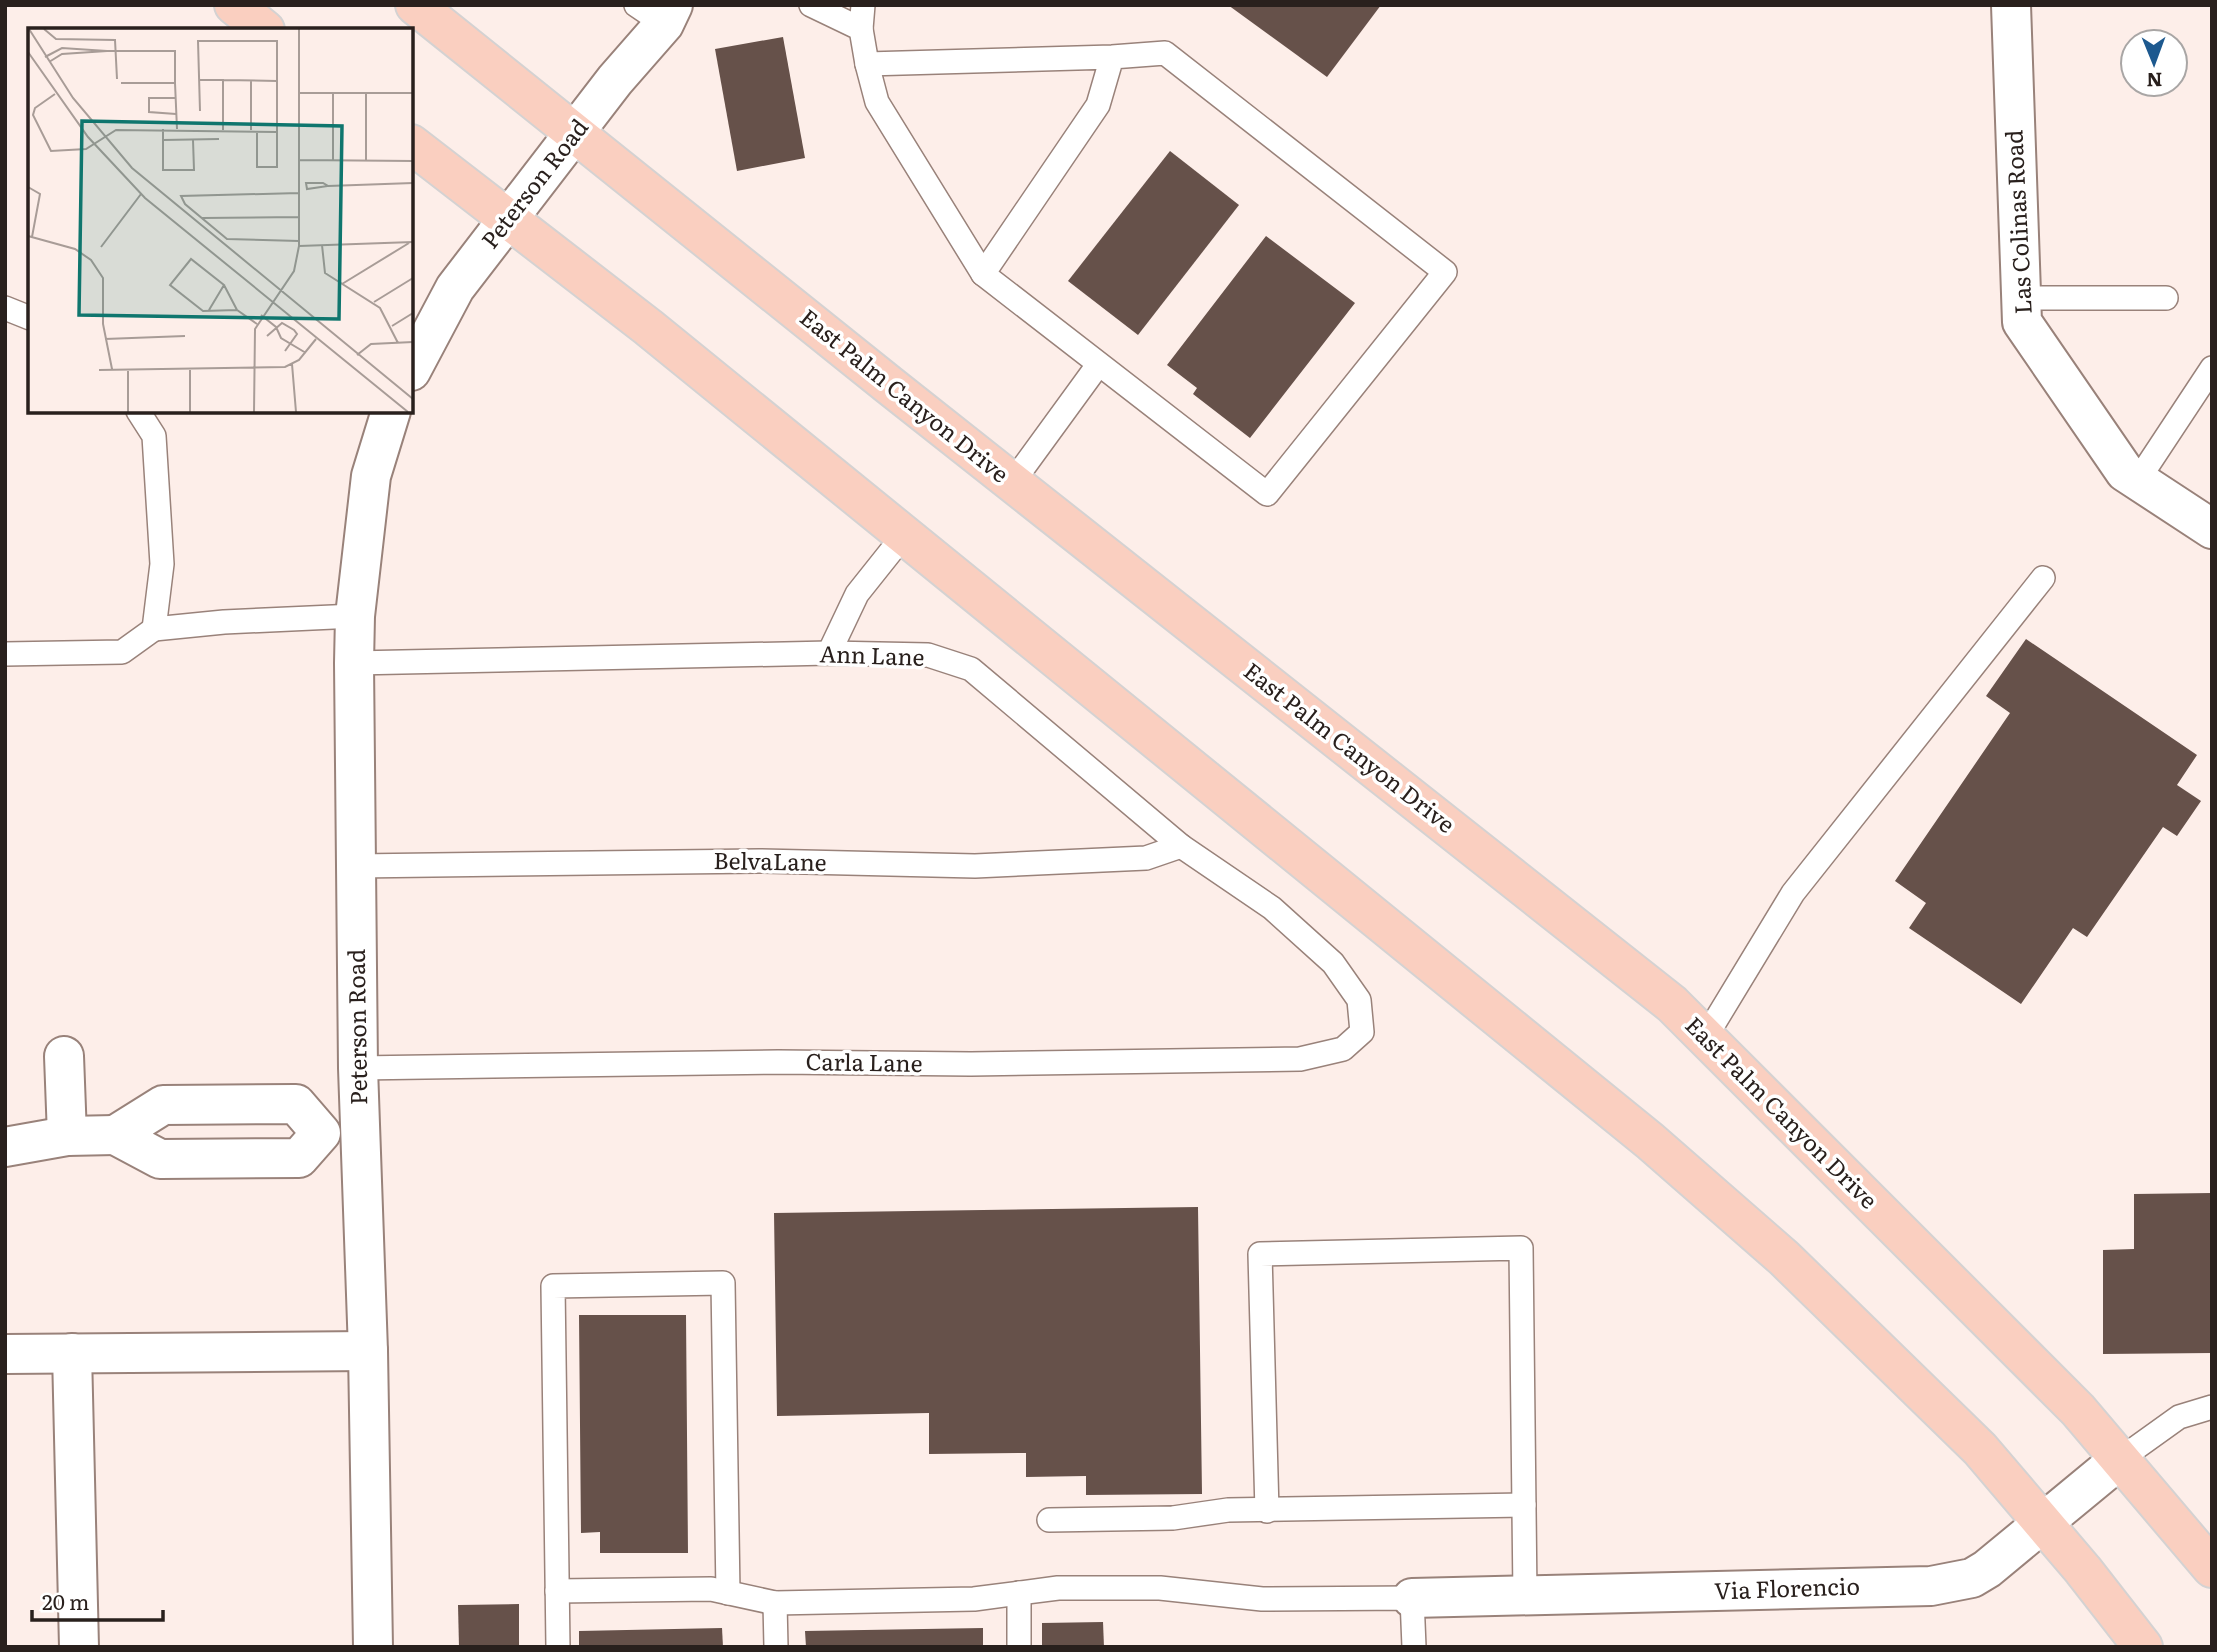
<svg xmlns="http://www.w3.org/2000/svg" width="2217" height="1652" viewBox="0 0 2217 1652" font-family="Literata,serif">
	<style>
		.building { fill: #66514a }
		.lines { fill: none; stroke-linecap: round; stroke-linejoin: round }
		.lane-casing { stroke: #99827a; stroke-width: 26 }
		.street-casing { stroke: #99827a; stroke-width: 42 }
		.primary-casing { stroke: #d4d2d2; stroke-width: 42 }
		.lane { stroke: #fff; stroke-width: 23 }
		.street { stroke: #fff; stroke-width: 38 }
		.primary { stroke: #facfc0; stroke-width: 38 }
		.labels { text-anchor: middle; stroke-width: 7; stroke-linejoin: round; paint-order: stroke }
		.street-label { font-size: 23px; fill: #29201d; stroke: #fff }
		.inset-road { fill: none; stroke: #a89c97; stroke-width: 2 }
		.view { fill: #0f766e; fill-opacity: 0.15; stroke: #0f766e; stroke-width: 3.5 }
		.inset-edge { fill: none; stroke: #29201d; stroke-width: 3.5 }
	</style>
	<rect width="100%" height="100%" fill="#fdeee9"/>
	<g class="building">
		<polygon points="1228,5 1381,5 1327,77"/>
		<polygon points="783,37 805,158 737,171 715,49"/>
		<polygon points="1170,151 1239,205 1138,335 1068,281"/>
		<polygon points="1266,236 1355,303 1250,438 1193,394 1197,388 1167,365"/>
		<polygon points="2026,639 2197,755 2177,785 2201,801 2177,836 2163,827 2087,937 2073,928 2021,1004 1909,928 1926,903 1895,881 2010,713 1986,696"/>
		<polygon points="2212,1193 2212,1353 2103,1354 2103,1250 2134,1249 2134,1194"/>
		<polygon points="1198,1207 1202,1494 1086,1495 1086,1476 1026,1477 1026,1453 929,1454 929,1413 777,1416 774,1213"/>
		<polygon points="579,1315 686,1315 688,1553 600,1553 600,1532 581,1533"/>
		<polygon points="519,1604 519,1647 459,1647 458,1605"/>
		<polygon points="1103,1622 1104,1647 1042,1647 1042,1623"/>
		<polygon points="722,1628 723,1647 579,1647 579,1631"/>
		<polygon points="983,1628 983,1647 806,1647 805,1631"/>
	</g>
	<g class="lines">
		<defs>
			<g id="lane">
				<polyline points="636,5 664,24"/>
				<polyline points="811,5 861,29 867,64 1112,57 1165,53 1445,272 1267,494 983,274 1098,105 1112,57"/>
				<polyline points="861,29 863,5"/>
				<polyline points="867,64 877,102 983,274"/>
				<polyline points="2021,298 2166,298"/>
				<polyline points="5,308 30,318"/>
				<polyline points="138,411 154,436 162,564 154,629"/>
				<polyline points="2138,480 2212,368"/>
				<polyline points="1012,483 1098,365"/>
				<polyline points="154,629 224,622 355,616"/>
				<polyline points="829,653 857,594 904,535"/>
				<polyline points="5,654 122,652 154,629"/>
				<polyline points="354,663 829,653 928,655 971,669 1181,846 1272,908 1333,963 1359,1000 1362,1032 1343,1049 1300,1059 971,1064 778,1062 358,1068"/>
				<polyline points="356,866 759,861 975,866 1146,858 1181,846"/>
				<polyline points="1705,1038 1793,893 2043,578"/>
				<polyline points="2119,1460 2179,1417 2212,1407"/>
				<polyline points="1267,1511 1260,1254 1521,1248 1525,1596"/>
				<polyline points="1049,1520 1173,1518 1228,1510 1524,1505"/>
				<polyline points="557,1591 711,1589 775,1603 974,1599 1058,1588 1160,1588 1262,1599 1412,1598 1414,1647"/>
				<polyline points="1019,1593 1019,1647"/>
				<polyline points="775,1603 776,1647"/>
				<polyline points="558,1647 553,1286 723,1283 728,1593"/>
			</g>
			<g id="street">
				<polyline points="2011,5 2022,322 2125,472 2212,529"/>
				<polyline points="411,371 455,288 615,80 664,24 673,5"/>
				<polyline points="64,1056 67,1136"/>
				<polygon points="296,1104 321,1133 299,1158 160,1159 115,1135 163,1105"/>
				<polyline points="5,1147 67,1136 115,1135"/>
				<polyline points="72,1353 79,1647"/>
				<polyline points="5,1354 368,1351"/>
				<polyline points="1412,1598 1931,1586 1972,1578 1987,1569 2119,1460"/>
				<polyline points="373,1647 368,1351 358,1068 354,663 355,616 371,476 391,411"/>
			</g>
			<g id="primary">
				<polyline points="234,5 265,30"/>
				<polyline points="415,5 889,385 1672,1004 2078,1410 2212,1568"/>
				<polyline points="411,144 648,327 1650,1141 1784,1258 1980,1449 2083,1570 2143,1647"/>
			</g>
		</defs>
		<use href="#lane" class="lane-casing"/>
		<use href="#street" class="street-casing"/>
		<use href="#primary" class="primary-casing"/>
		<use href="#lane" class="lane"/>
		<use href="#street" class="street"/>
		<use href="#primary" class="primary"/>
	</g>
	<g class="labels">
		<g class="street-label">
			<text transform="translate(535 184) rotate(-52)" y="8">Peterson Road</text>
			<text transform="translate(2019 222) rotate(-93)" y="8">Las Colinas Road</text>
			<text transform="translate(904 396) rotate(39)" y="8">East Palm Canyon Drive</text>
			<text transform="translate(872 656) rotate(2)" y="8">Ann Lane</text>
			<text transform="translate(1349 748) rotate(38)" y="8">East Palm Canyon Drive</text>
			<text transform="translate(770 862) rotate(1)" y="8">BelvaLane</text>
			<text transform="translate(358 1027) rotate(-91)" y="8">Peterson Road</text>
			<text transform="translate(864 1063) rotate(1)" y="8">Carla Lane</text>
			<text transform="translate(1781 1113) rotate(45)" y="8">East Palm Canyon Drive</text>
			<text transform="translate(1787 1589) rotate(-2)" y="8">Via Florencio</text>
		</g>
	</g>
	<g transform="translate(28 28)">
		<rect width="385" height="385" fill="#fdeee9"/>
		<path class="inset-road" d="M1,1L45,70L104,140L385,371M16,1L28,11L87,12L89,51M79,23H147V55H93M0,24L60,109L117,170L380,384M17,29L34,20L79,23L34,26L21,34M171,52H195V102M195,52L249,53M223,52V102M147,55L149,101M271,65H385M305,65V133M27,66L7,80L5,87L23,123L58,121L88,102L249,104M148,70H121V84L148,86M172,83L170,13H249V139H229V103M135,101V142H166L165,112M135,112L191,111M271,132L385,133M338,133V65M278,155H295L300,158L279,161ZM300,158L385,155M0,159L12,166L4,209M174,190L271,189M0,208L47,221L63,232L75,250V296L84,341M271,213L199,211L157,176L153,168L271,165M294,217L297,245L352,280L370,315M271,218L385,214M73,219L113,166M314,256L381,215M196,257L209,282M346,274L385,250M181,282L196,257L163,231L142,257L175,283L209,282L229,296M233,287L248,299L253,310L278,325M364,298L385,285M239,308L254,295L266,302L269,306L257,323M77,311L157,308M329,327L343,316L385,314M264,336L268,384M162,340V384M71,342L257,339L271,332L288,311M100,384V342M226,384L227,301L266,243L271,218V1"/>
		<path class="view" d="M54,93L314,98L311,291L51,287Z"/>
		<rect width="385" height="385" class="inset-edge"/>
	</g>
	<rect width="2217" height="1652" fill="none" stroke="#29201d" stroke-width="14"/>
	<g transform="translate(2154 63) rotate(179)"><circle r="33" fill="#ffffff" stroke="#a9a6a5" stroke-width="2"/>
	<path d="M0-5L12 26L0 18L-12 26Z" fill="#1d598f"/>
	<text y="-10" font-size="19" font-weight="bold" text-anchor="middle" fill="#29201d">N</text>
	</g>
	<path d="M32 1610v10h131v-10" fill="none" stroke="#29201d" stroke-width="3.5"/>
	<text x="42" y="1610" font-size="21" fill="#29201d" stroke="#ffffff" stroke-width="5" paint-order="stroke">20 m</text>
</svg>
